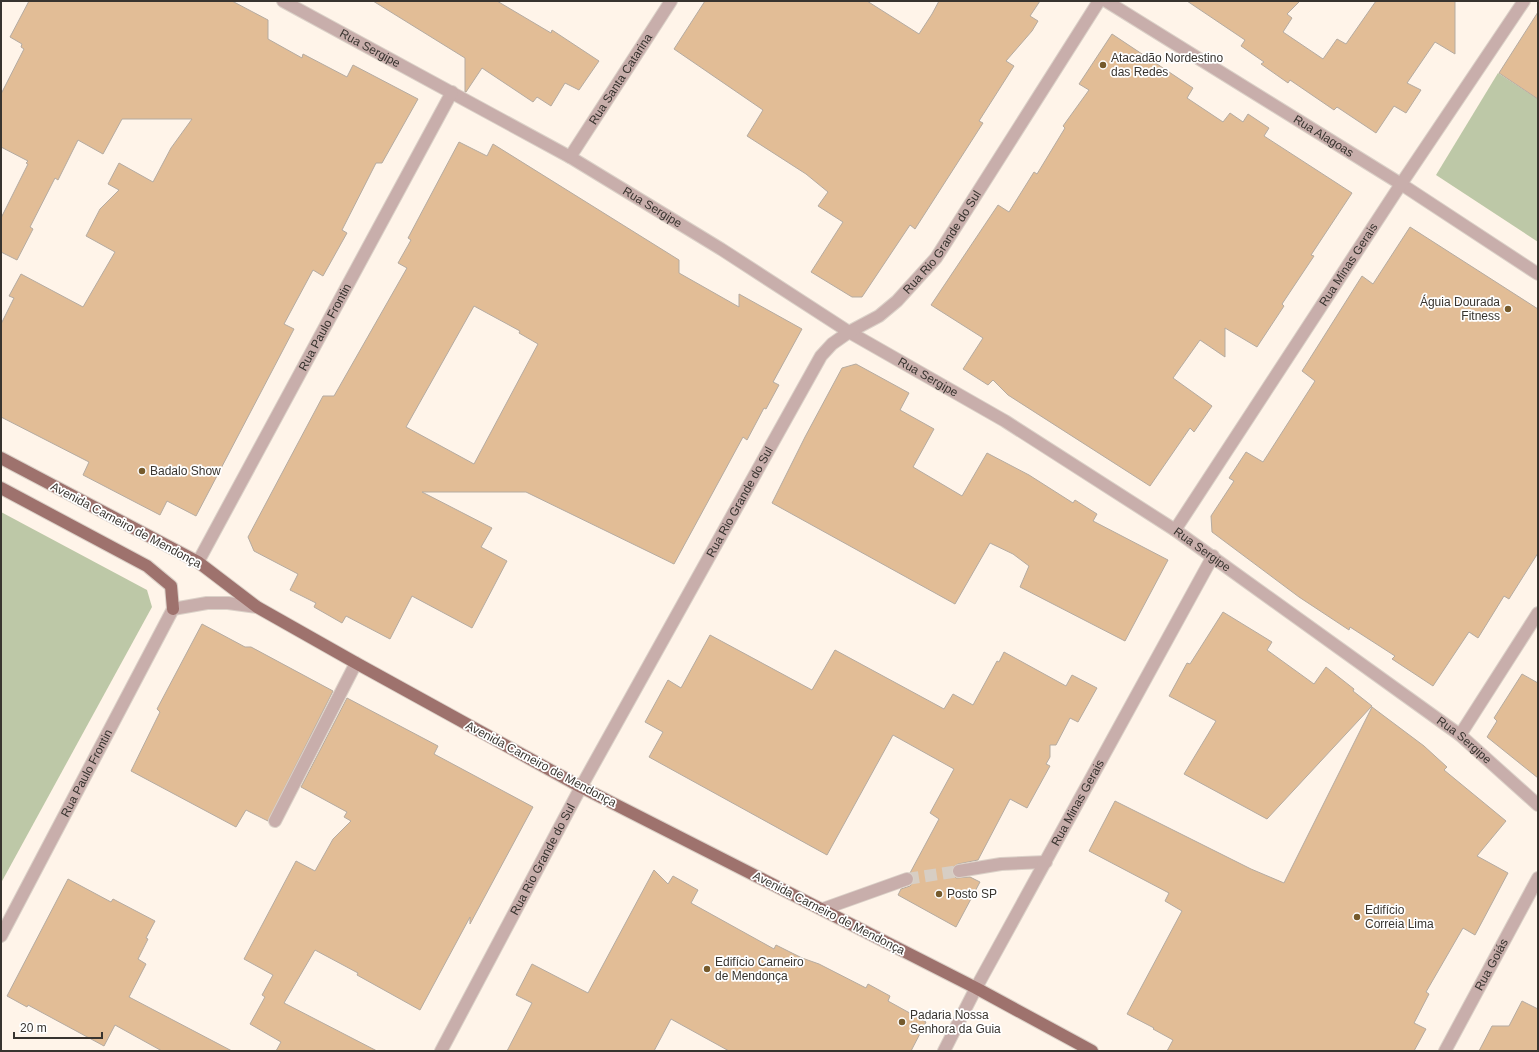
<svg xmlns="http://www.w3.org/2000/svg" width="1539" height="1052" viewBox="0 0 1539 1052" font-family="Helvetica,sans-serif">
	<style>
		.green { fill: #bdc8a7 }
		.building { fill: #e2bd96; stroke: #b5aba1; fill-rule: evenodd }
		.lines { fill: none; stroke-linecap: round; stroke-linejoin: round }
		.minor-tunnel { stroke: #d7cec4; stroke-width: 12; stroke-dasharray: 12 6; stroke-linecap: butt }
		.minor-casing { stroke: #dbd1c8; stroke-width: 14 }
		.major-casing { stroke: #dbd1c8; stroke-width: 14 }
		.minor { stroke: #c8aeab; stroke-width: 12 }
		.major { stroke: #9e726d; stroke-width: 12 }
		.poi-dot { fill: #755a2c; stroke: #fff; stroke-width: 1.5 }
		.labels { text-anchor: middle; stroke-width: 3.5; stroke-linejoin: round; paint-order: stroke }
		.street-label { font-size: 12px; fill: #38342f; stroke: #fff }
		.poi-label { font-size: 12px; fill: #38342f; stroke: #fff; text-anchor: start }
	</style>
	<rect width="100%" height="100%" fill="#fff4e9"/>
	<g class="green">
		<polygon points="1498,73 1538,99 1538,242 1436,175"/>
		<polygon points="1,512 147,590 152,607 1,883"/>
	</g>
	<g class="building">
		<polygon points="29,1 232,1 268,20 268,39 302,58 303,54 347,77 353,65 418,99 382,163 376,163 342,230 347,233 323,276 313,270 284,324 294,329 196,516 167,501 160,515 83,475 89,462 1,417 1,324 14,298 9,296 21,274 83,307 115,252 86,236 100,209 119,190 108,184 119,163 153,182 171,148 192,119 122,119 103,154 78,140 58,180 55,178 30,227 33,229 17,260 1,252 1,218 28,164 26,163 28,161 1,147 1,94 24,49 21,47 22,44 10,37"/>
		<polygon points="373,1 497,1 551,33 552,30 599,61 579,90 565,83 551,106 537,97 533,102 482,68 466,92 465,92 465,58"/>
		<polygon points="705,1 867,1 919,34 932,14 939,1 1040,1 1030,16 1038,21 1032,31 1006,61 1014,66 979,121 983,123 915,229 910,225 862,297 852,297 811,272 843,222 818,206 828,192 806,174 747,136 763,110 674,49"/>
		<polygon points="1187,1 1300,1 1287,14 1292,18 1283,32 1323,59 1337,39 1346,44 1376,1 1455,1 1455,54 1435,42 1407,83 1421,90 1406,113 1394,106 1376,133 1337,107 1334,110 1290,80 1288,83 1261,64 1264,62 1241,46 1245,40"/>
		<polygon points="1538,12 1538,99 1499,73"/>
		<polygon points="1112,34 1193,88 1187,98 1223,122 1230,113 1243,122 1248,114 1269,128 1264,136 1352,193 1311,255 1314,256 1282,304 1284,306 1257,347 1225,328 1225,357 1200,340 1173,378 1212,406 1194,432 1190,428 1150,486 1008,395 993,380 988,385 963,369 983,338 931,305 998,205 1009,212 1034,172 1037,174 1065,128 1063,126 1089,90 1079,84"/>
		<path d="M459,142L487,156L493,144L679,260V273L739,307V294L802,329L773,382L779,385L766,409L764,408L747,440L743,437L674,564L526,492H422L492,528L481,547L507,561L472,628L412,596L390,639L346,616L342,623L314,607L316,603L290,590L298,574L254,551L248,537L323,396H334L407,268L398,263L411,240L408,238ZM474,306L520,331L519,333L538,344L474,464L406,427Z"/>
		<polygon points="1410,227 1538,309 1538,553 1509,599 1504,596 1478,638 1469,632 1433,686 1392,659 1395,656 1350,627 1349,630 1299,597 1212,532 1211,516 1234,481 1229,478 1246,452 1263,462 1315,381 1302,371 1362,276 1373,284"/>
		<polygon points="856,364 909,393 900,410 934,429 913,467 962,496 987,453 1029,475 1073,503 1075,500 1097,514 1093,521 1168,560 1125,641 1020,587 1029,566 1013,554 990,543 955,604 772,503 805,437 842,368"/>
		<polygon points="1223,612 1272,642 1267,650 1314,684 1326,667 1354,689 1353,691 1372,706 1267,819 1184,774 1216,721 1169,696 1187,663 1190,664"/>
		<polygon points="202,624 245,647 251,647 333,691 268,821 246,810 236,827 131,771 160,712 157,709"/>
		<polygon points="710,635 812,690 835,650 944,709 953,694 973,705 997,661 999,662 1004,652 1066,686 1072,675 1097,688 1078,722 1070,718 1056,745 1050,745 1050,757 1046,764 1050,766 1027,808 1010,799 978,860 958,864 952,868 952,873 956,878 970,877 980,882 956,927 898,895 901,889 910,886 914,881 914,876 910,873 939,819 930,813 954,769 893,735 827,855 649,757 663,732 645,722 668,680 681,688"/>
		<polygon points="1522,674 1538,683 1538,778 1487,737 1497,721 1494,718"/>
		<polygon points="347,698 438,746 434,754 533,807 470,924 470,917 420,1010 357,975 358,973 315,950 284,1003 377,1051 276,1051 281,1042 250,1024 265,997 262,995 273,975 244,959 296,861 315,871 333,839 351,821 344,817 347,812 301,787"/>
		<polygon points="1372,707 1424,746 1447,767 1444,770 1506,821 1477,856 1508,873 1475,935 1463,928 1426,992 1429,994 1414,1023 1426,1029 1414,1051 1167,1051 1173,1040 1153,1029 1154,1028 1127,1014 1182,911 1165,901 1169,893 1089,851 1115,801 1251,869 1284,883"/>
		<polygon points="654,870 668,884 673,876 698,890 691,903 774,949 776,945 802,958 819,964 866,988 868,984 890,996 888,1001 926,1022 911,1051 729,1051 671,1019 654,1051 507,1051 532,1003 516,995 532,964 588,993"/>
		<polygon points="68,879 111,902 113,899 155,921 146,938 148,939 138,959 146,964 129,997 232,1051 162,1051 115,1025 104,1046 28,1005 27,1007 7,996"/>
		<polygon points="1522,1001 1538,1009 1538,1051 1479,1051 1492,1026 1509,1026"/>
	</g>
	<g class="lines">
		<polyline class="minor-tunnel" points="907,879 959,871"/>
		<defs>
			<g id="minor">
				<path id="s1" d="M283,1L570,157L721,249L849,332L1005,421L1175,530L1460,735L1538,805"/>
				<path id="s2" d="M1106,1L1401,184L1538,274"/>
				<path id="s3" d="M570,157L671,1"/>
				<path id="s4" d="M1175,530L1401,184L1524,1"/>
				<path id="s5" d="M198,562L452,92"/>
				<polyline points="1460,735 1538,613"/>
				<polyline points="275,821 356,663"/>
				<polyline points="959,871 1001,864 1046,862"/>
				<polyline points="823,909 907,879"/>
				<path id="s6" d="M1,936L173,609L207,603H228L257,607"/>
				<path id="s7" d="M441,1051L581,787L821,356L832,344L849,332L879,316L897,301L936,258L1099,1"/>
				<path id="s8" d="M944,1051L976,988L1213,556"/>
				<path id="s9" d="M1445,1051L1538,878"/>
			</g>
			<g id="major">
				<polyline points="1,458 198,562 257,607 356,663 581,787 976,988 1092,1051"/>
				<polyline points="1,488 147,566 171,586 173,609"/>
			</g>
		</defs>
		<use href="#minor" class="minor-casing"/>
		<use href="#major" class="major-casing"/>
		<use href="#minor" class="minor"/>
		<use href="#major" class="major"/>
	</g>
	<g class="poi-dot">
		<circle cx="1103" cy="65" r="4"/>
		<circle cx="1508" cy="309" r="4"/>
		<circle cx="142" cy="471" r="4"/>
		<circle cx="939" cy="894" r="4"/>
		<circle cx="1357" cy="917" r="4"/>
		<circle cx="707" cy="969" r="4"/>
		<circle cx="902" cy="1022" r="4"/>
	</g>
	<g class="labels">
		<g class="street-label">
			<text dy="4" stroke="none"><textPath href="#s1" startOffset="99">Rua Sergipe</textPath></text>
			<text dy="4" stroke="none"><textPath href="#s3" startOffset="93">Rua Santa Catarina</textPath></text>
			<text dy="4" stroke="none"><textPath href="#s2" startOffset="256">Rua Alagoas</textPath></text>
			<text dy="4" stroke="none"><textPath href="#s1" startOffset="423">Rua Sergipe</textPath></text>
			<text dy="4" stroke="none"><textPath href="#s7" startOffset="961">Rua Rio Grande do Sul</textPath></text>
			<text dy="4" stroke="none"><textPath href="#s4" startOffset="317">Rua Minas Gerais</textPath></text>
			<text dy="4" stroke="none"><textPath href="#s5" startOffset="267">Rua Paulo Frontin</textPath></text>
			<text dy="4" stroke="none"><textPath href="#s1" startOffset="747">Rua Sergipe</textPath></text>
			<text dy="4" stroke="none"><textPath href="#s7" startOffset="625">Rua Rio Grande do Sul</textPath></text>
			<text transform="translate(126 525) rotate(28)" y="4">Avenida Carneiro de Mendonça</text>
			<text dy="4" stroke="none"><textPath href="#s1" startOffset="1071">Rua Sergipe</textPath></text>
			<text dy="4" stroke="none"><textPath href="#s1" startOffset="1395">Rua Sergipe</textPath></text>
			<text transform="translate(541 764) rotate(28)" y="4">Avenida Carneiro de Mendonça</text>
			<text dy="4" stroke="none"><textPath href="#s6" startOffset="184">Rua Paulo Frontin</textPath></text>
			<text dy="4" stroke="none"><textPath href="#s8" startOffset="282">Rua Minas Gerais</textPath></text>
			<text dy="4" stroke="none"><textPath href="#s7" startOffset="217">Rua Rio Grande do Sul</textPath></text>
			<text transform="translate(829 913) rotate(27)" y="4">Avenida Carneiro de Mendonça</text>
			<text dy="4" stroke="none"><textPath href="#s9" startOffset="98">Rua Goiás</textPath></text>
		</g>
		<g class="poi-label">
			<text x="1111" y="62">Atacadão Nordestino<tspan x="1111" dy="14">das Redes</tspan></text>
			<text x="1500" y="306" text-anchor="end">Águia Dourada<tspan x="1500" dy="14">Fitness</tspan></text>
			<text x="150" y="475">Badalo Show</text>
			<text x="947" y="898">Posto SP</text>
			<text x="1365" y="914">Edifício<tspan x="1365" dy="14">Correia Lima</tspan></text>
			<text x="715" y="966">Edifício Carneiro<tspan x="715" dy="14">de Mendonça</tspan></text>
			<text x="910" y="1019">Padaria Nossa<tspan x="910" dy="14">Senhora da Guia</tspan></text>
		</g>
	</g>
	<rect width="1539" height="1052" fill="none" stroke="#38342f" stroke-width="4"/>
	<path d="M14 1032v6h88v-6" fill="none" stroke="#38342f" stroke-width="2"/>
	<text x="20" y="1032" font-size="12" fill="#38342f" stroke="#ffffff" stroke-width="3" paint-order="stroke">20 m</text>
</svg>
